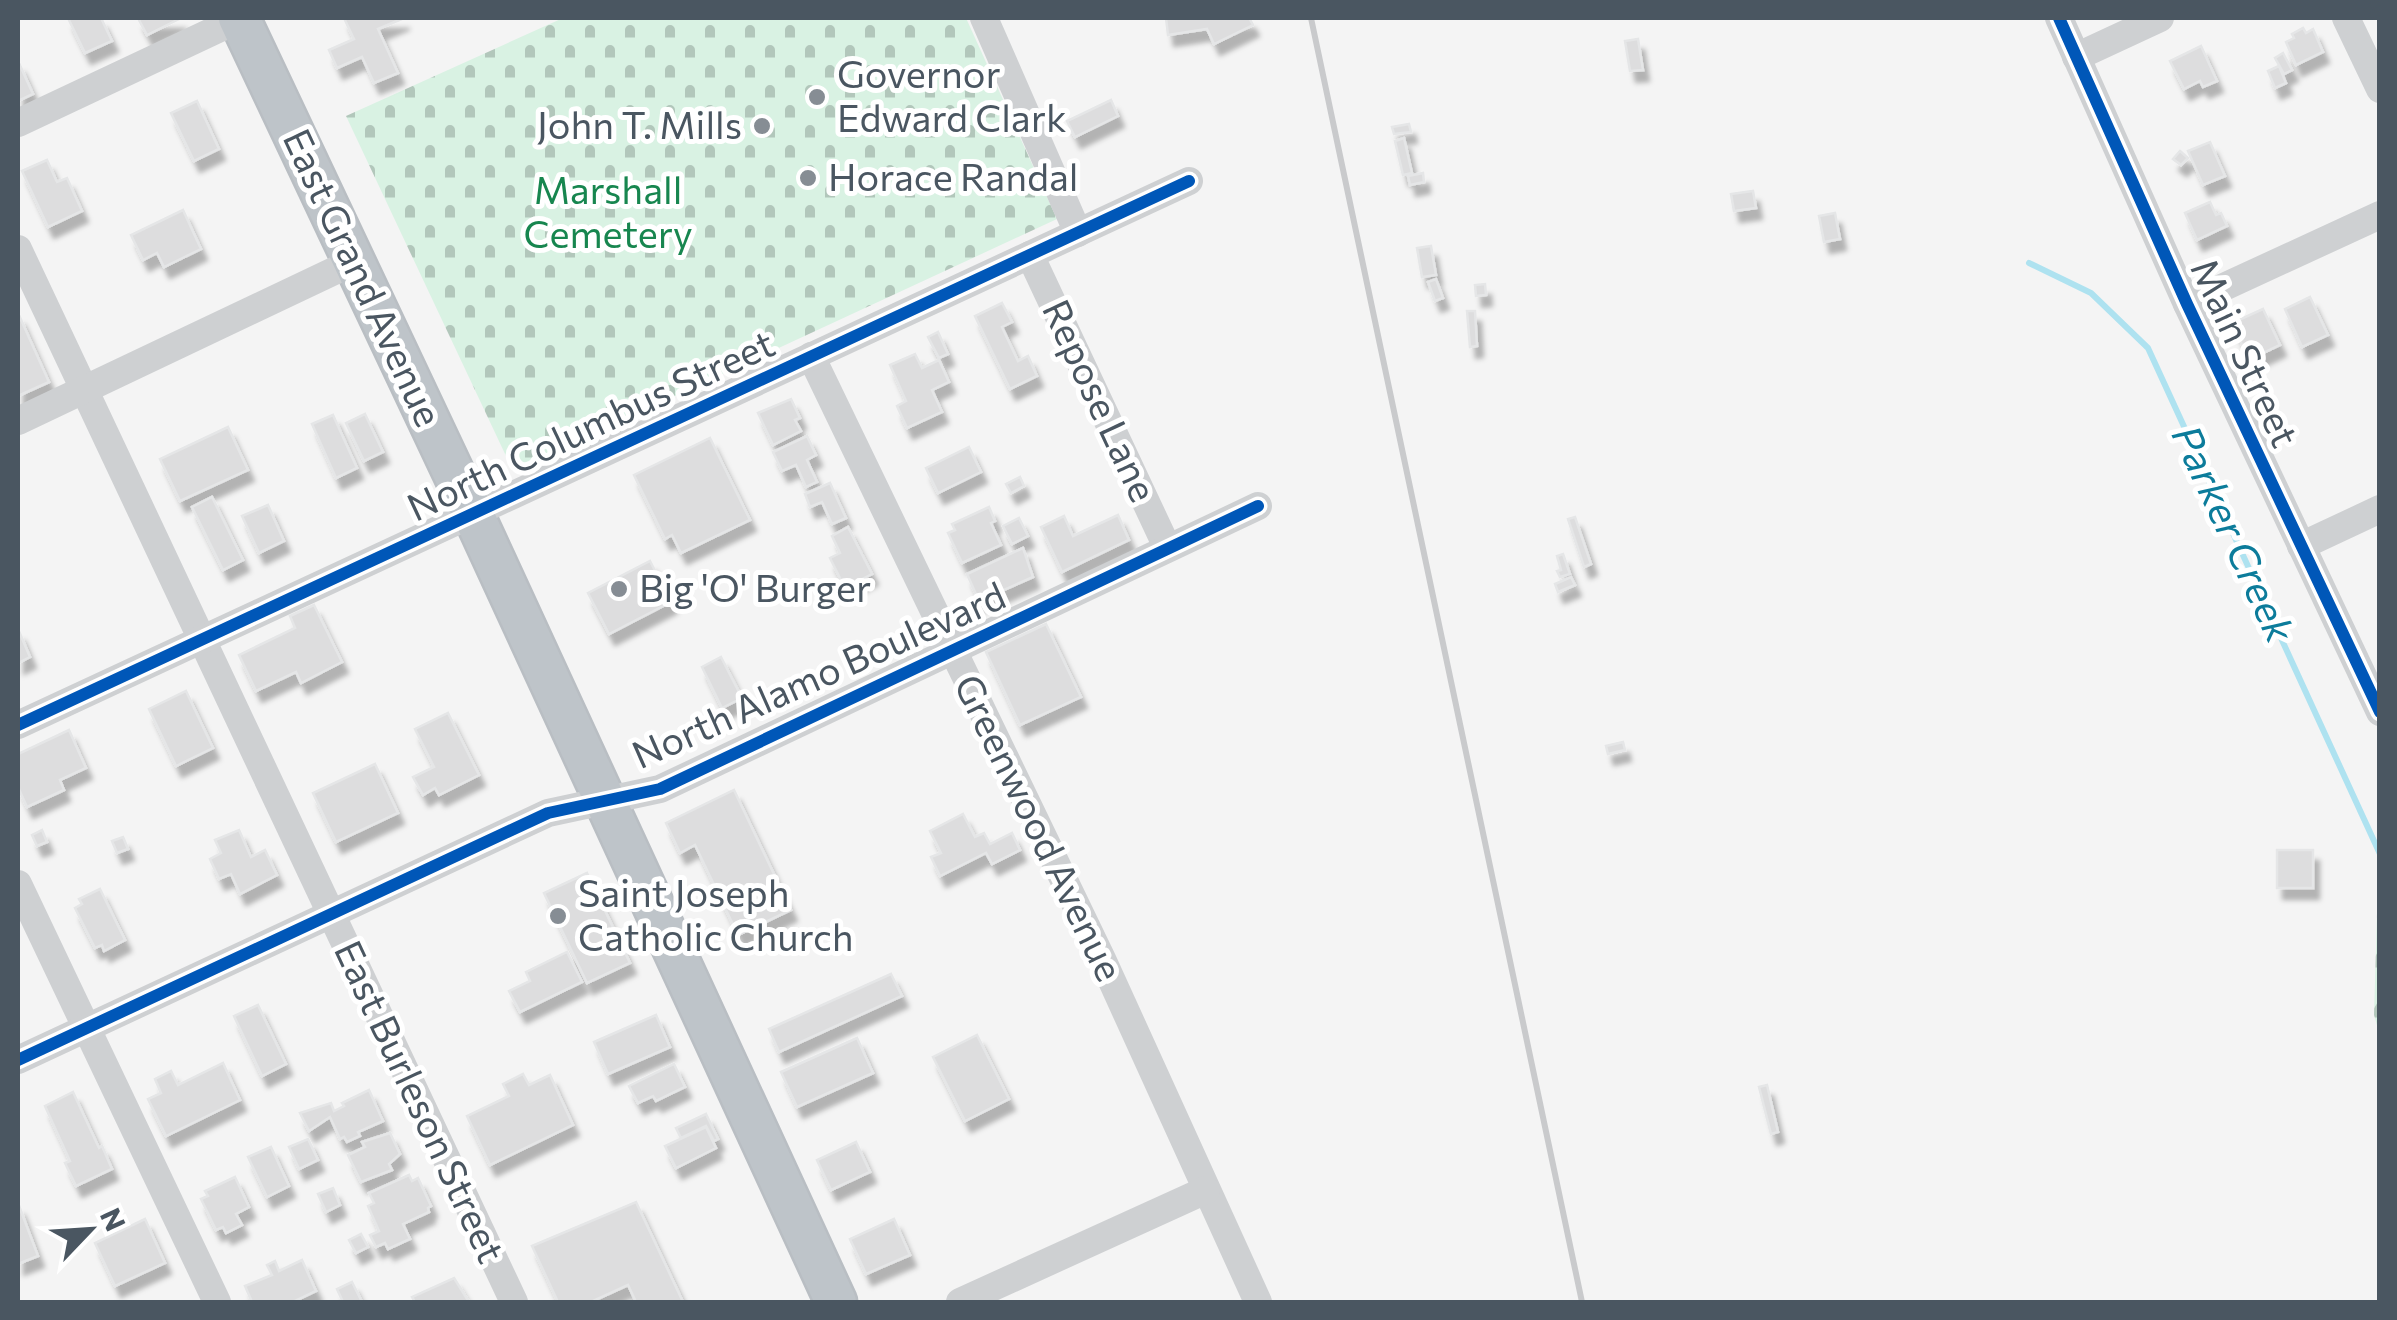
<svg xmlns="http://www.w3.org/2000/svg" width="2397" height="1320" viewBox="0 0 2397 1320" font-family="Commissioner,sans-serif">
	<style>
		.forest { fill: url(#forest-firs) }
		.cemetery { fill: url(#cemetery-stones) }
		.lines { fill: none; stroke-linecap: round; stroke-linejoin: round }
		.stream { stroke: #aee2f0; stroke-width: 6 }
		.building { fill: #ddddde; stroke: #e5e6e7; stroke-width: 2.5; filter: url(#shadow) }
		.highway-casing { stroke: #b9bec3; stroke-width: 45 }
		.minor { stroke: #ced0d2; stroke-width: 28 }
		.highway { stroke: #bec4c9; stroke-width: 40 }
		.rail { stroke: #c9cacc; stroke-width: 6 }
		.cycleway-casing { stroke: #fff; stroke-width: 19 }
		.cycleway { stroke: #0057b8; stroke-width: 12 }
		.poi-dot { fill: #868d94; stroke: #fff; stroke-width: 4 }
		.labels { text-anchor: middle; stroke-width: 10; stroke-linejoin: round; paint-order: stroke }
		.poi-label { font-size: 38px; fill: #4a5661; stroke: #fff; text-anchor: start }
		.park-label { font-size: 38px; fill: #17864f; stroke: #fff }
		.street-label { font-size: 38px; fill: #4a5661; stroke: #fff }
		.water-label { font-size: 40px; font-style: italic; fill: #0c7c9b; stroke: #fff }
	</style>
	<defs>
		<pattern id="forest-firs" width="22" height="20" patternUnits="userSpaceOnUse" patternTransform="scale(2.5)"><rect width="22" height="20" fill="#d9f2e3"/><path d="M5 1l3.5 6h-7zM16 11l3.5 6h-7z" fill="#b2c7bb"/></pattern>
		<pattern id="cemetery-stones" width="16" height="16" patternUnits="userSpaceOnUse" patternTransform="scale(2.5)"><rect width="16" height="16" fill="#d9f2e3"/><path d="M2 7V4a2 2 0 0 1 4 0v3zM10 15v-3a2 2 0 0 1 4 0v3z" fill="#b2c7bb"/></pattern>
		<filter id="shadow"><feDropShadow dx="6" dy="11" stdDeviation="2.5" flood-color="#0004"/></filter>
	</defs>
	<rect width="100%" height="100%" fill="#f4f4f4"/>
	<polygon class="forest" points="2379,846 2379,1032 2374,1015"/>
	<polygon class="cemetery" points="563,18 966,18 1057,219 513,471 346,116"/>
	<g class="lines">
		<polyline class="stream" points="2029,263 2091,293 2148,348 2380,854"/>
	</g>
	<g class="building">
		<polygon points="68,18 101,18 112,41 85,53"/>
		<polygon points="138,18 181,18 147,35"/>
		<polygon points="344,18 404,18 378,29 398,73 374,83 362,57 337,68 329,50 354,39"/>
		<polygon points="1166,18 1249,18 1253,25 1214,44 1207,29 1168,35"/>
		<polygon points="2303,28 2306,33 2313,29 2323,52 2296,65 2286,42 2294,38 2292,34"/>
		<polygon points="1638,39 1643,70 1630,71 1625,41"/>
		<polygon points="2201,46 2217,81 2203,87 2200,81 2184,89 2170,61"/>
		<polygon points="2283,53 2292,70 2284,74 2275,58"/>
		<polygon points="18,61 33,94 18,101"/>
		<polygon points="2279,66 2286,83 2275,88 2268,71"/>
		<polygon points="1111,100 1118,116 1075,137 1067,121"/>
		<polygon points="197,101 219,149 194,161 171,113"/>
		<polygon points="1409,124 1411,132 1394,134 1392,127"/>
		<polygon points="1404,138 1412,173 1403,175 1395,141"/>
		<polygon points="2210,142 2225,176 2203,185 2188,151"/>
		<polygon points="2180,151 2188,158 2181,165 2173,159"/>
		<polygon points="47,160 57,182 67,178 82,211 48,227 22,171"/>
		<polygon points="1423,173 1424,182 1410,185 1408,176"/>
		<polygon points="1753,191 1756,208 1734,211 1731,194"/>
		<polygon points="2210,202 2216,215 2221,213 2227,226 2197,240 2185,213"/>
		<polygon points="183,210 201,249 164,267 157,253 143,260 131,235"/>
		<polygon points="1835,213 1840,239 1824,242 1819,216"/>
		<polygon points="1431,246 1436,275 1422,277 1417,248"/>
		<polygon points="1436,279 1443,298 1435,301 1428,282"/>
		<polygon points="1485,284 1486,295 1476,296 1475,285"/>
		<polygon points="2310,297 2328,335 2302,347 2285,309"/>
		<polygon points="1002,303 1012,322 1002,327 1018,361 1028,356 1037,376 1010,389 975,316"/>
		<polygon points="2263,309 2280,345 2255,357 2252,348 2245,351 2232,323"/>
		<polygon points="1467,311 1475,311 1477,346 1470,347"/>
		<polygon points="18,313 49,382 18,396"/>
		<polygon points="938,332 948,354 939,358 928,337"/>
		<polygon points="915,354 922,368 939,360 949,382 932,390 942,412 907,428 897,406 906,401 890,365"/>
		<polygon points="791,399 800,418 795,420 801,431 773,445 758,413"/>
		<polygon points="365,414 383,452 364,461 346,423"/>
		<polygon points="333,415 357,468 336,478 312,424"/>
		<polygon points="228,427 248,470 180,501 160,459"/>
		<polygon points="807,436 816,455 807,460 817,482 806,487 796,465 782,471 773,452"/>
		<polygon points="710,438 750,520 681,553 672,535 665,539 634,475"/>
		<polygon points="969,447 981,472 938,493 926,468"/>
		<polygon points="1020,477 1024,486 1011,493 1006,484"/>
		<polygon points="830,483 846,518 832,524 822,502 810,507 805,494"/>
		<polygon points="212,497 243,560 223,570 192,507"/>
		<polygon points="268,505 284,541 259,553 242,516"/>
		<polygon points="989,507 995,521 991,523 1001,545 962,563 948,533 955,530 952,524"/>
		<polygon points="1118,515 1129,540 1062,572 1041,527 1064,516 1073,536"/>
		<polygon points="1575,517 1591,564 1584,567 1568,519"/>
		<polygon points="1019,518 1028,536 1012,544 1003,526"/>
		<polygon points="848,527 872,574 845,588 830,558 840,553 832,536"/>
		<polygon points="1023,548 1033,577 979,601 967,574"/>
		<polygon points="1563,554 1570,574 1560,577 1557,571 1561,570 1557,556"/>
		<polygon points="650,561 671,602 609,634 588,593"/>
		<polygon points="1571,577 1575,585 1558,592 1555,584"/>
		<polygon points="314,605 342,662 301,683 296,672 256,691 239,655 295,628 290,616"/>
		<polygon points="1046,624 1081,697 1020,725 986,652"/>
		<polygon points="18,629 30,657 18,663"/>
		<polygon points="721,657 742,698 722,708 702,667"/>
		<polygon points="186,691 213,748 176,766 149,709"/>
		<polygon points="448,713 479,775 439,795 435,788 423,795 413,777 434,767 415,729"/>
		<polygon points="69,730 86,768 60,780 64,790 27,807 18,787 18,754"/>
		<polygon points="1623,742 1625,750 1608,754 1606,746"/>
		<polygon points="375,764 398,813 336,842 313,793"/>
		<polygon points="734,790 791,910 738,935 695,845 680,853 666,823"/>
		<polygon points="963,814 975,837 984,833 990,844 1012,833 1020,850 992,864 986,853 940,876 931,857 941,853 930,831"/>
		<polygon points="42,830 47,842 37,846 32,835"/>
		<polygon points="239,830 251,857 265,850 277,875 240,894 231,874 219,879 210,859 221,853 215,840"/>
		<polygon points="123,837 128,849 117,853 112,841"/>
		<rect x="2277" y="850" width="36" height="38"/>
		<polygon points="587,873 630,963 587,983 544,893"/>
		<polygon points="100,889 125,940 104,951 102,945 95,948 75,908 82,904 79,899"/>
		<polygon points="567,952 582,982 520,1012 509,991 530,981 526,972"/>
		<polygon points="891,974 902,996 779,1052 769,1029"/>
		<polygon points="258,1005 286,1064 262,1076 234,1016"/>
		<polygon points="656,1015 670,1047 608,1074 594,1042"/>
		<polygon points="977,1035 1009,1099 965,1121 933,1057"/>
		<polygon points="857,1038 873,1073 797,1107 781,1072"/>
		<polygon points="223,1063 240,1100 166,1136 148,1099 161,1093 155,1079 171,1071 178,1085"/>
		<polygon points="674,1064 685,1087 656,1101 653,1096 638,1103 629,1086"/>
		<polygon points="523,1074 529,1085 550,1075 573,1125 490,1165 467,1116 509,1096 503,1084"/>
		<polygon points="1767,1085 1778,1132 1771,1134 1759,1087"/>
		<polygon points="369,1090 383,1121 358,1132 360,1136 347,1142 344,1137 340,1139 330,1117 309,1131 300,1113 331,1103 334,1111 344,1106 342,1103"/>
		<polygon points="73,1092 99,1148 102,1146 112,1169 76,1186 65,1163 70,1161 45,1106"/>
		<polygon points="706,1114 718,1139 714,1141 706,1126 681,1138 676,1128"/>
		<polygon points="706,1127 716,1148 676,1168 665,1146"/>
		<polygon points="390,1133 400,1154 389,1164 392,1170 361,1182 348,1155 365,1147 362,1142"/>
		<polygon points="308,1139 318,1160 299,1169 289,1147"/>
		<polygon points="856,1142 870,1172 831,1190 817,1160"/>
		<polygon points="271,1147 289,1186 267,1197 248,1157"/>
		<polygon points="409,1175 412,1181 418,1178 431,1206 428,1208 429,1212 403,1224 410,1239 388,1249 385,1243 376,1247 370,1235 379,1231 368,1206 374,1203 369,1193"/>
		<polygon points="235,1177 249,1207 236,1214 242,1225 226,1233 223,1227 216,1230 201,1199 208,1196 205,1191"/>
		<polygon points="333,1188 340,1205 326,1212 318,1194"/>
		<polygon points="636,1202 683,1302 636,1302 628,1285 591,1302 558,1302 532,1246"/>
		<polygon points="18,1203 38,1256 18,1264"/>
		<polygon points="145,1219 165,1263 115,1286 95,1243"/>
		<polygon points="894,1219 910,1255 866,1274 850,1239"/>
		<polygon points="361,1234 368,1247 356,1253 349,1240"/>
		<polygon points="302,1260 316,1291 293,1302 252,1302 245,1286 272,1275 267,1265 275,1261 279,1271"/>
		<polygon points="454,1278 469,1302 415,1302 412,1297"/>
		<polygon points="352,1282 362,1302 343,1302 337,1289"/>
	</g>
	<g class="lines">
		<defs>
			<polyline id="highway" points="239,18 473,514 836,1302"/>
		</defs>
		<use href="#highway" class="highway-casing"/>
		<g class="minor">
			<polyline points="984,18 1078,233"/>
			<polyline points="2059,18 2187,304 2380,712"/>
			<polyline points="2346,18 2380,89"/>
			<polyline points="2076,57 2160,18"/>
			<polyline points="18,123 241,18"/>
			<polyline points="18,249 514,1302"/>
			<polyline points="1030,255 1167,547"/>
			<polyline points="2187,304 2380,215"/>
			<polyline points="811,356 1102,959 1258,1302"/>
			<polyline points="18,421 355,261"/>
			<polyline points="2301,546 2380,509"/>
			<polyline points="18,725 1189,181"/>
			<polyline points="18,884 217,1302"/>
			<polyline points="18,1060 548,813 660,789 1258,506"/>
			<polyline points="960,1302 1206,1190"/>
		</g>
		<use href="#highway" class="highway"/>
		<polyline class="rail" points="1311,18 1582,1302"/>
		<defs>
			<g id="cycleway">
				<polyline points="2059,18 2187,304 2380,712"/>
				<polyline points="18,725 1189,181"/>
				<polyline points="18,1060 548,813 660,789 1258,506"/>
			</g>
		</defs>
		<use href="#cycleway" class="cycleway-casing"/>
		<use href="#cycleway" class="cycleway"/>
	</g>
	<g class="poi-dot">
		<circle cx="817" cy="97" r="10"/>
		<circle cx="762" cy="126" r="10"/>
		<circle cx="808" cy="178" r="10"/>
		<circle cx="619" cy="589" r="10"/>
		<circle cx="558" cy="916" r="10"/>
	</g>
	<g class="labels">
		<g class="poi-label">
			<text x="837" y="88">Governor<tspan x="837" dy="44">Edward Clark</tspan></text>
			<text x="742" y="139" text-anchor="end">John T. Mills</text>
			<text x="828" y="191">Horace Randal</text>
			<text x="639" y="602">Big 'O' Burger</text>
			<text x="578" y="907">Saint Joseph<tspan x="578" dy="44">Catholic Church</tspan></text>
		</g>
		<g class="park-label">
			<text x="608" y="204">Marshall<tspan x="608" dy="44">Cemetery</tspan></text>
		</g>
		<g class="street-label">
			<text transform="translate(362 278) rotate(65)" y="13">East Grand Avenue</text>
			<text transform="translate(2244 353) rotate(65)" y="13">Main Street</text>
			<text transform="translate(1099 401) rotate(65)" y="13">Repose Lane</text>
			<text transform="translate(591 426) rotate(-25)" y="13">North Columbus Street</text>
			<text transform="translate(819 676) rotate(-24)" y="13">North Alamo Boulevard</text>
			<text transform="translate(1038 828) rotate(64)" y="13">Greenwood Avenue</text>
			<text transform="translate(419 1102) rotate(65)" y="13">East Burleson Street</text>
		</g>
		<g class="water-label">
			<text transform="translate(2233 534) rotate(65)" y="14">Parker Creek</text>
		</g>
	</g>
	<rect width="2397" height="1320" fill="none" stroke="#4a5661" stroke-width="40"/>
	<g transform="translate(90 1230) rotate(65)" stroke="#ffffff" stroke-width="8" paint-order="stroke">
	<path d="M0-8L18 38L0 25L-18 38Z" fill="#4a5661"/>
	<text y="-15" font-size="28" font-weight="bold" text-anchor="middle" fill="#4a5661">N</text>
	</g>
</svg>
